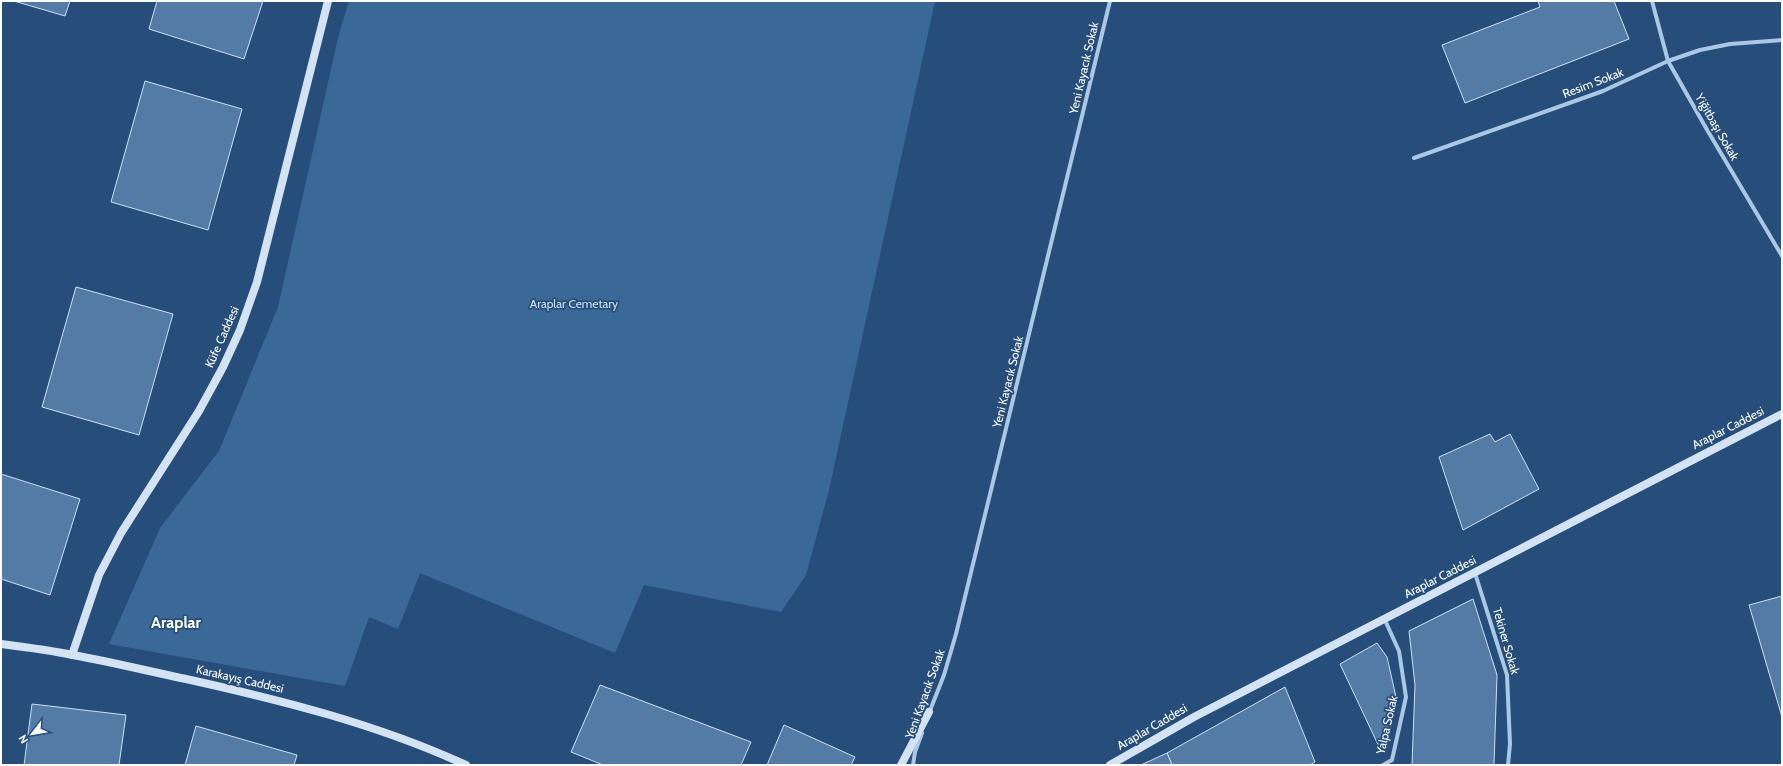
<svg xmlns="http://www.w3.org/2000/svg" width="1783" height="766" viewBox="0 0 1783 766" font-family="Cabin,sans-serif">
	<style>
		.green { fill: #3a6998 }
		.building { fill: #537ba6; stroke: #cde0f3 }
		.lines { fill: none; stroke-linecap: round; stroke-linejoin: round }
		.street { stroke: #aac7e4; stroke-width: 4 }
		.secondary { stroke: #d3e3f4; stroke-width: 8 }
		.labels { text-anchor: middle; stroke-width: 3.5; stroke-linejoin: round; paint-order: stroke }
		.street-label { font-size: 12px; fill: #fff; stroke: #274e7b }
		.park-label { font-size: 12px; fill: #cde0f3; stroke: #274e7b }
		.district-label { font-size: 16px; font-weight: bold; fill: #fff; stroke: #274e7b }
	</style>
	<rect width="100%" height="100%" fill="#274e7b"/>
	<polygon class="green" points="349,1 935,1 829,490 806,575 781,612 644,585 615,653 420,573 398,629 369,617 345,686 109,644 160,528 219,451 278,307 338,38"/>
	<g class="building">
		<polygon points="14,1 70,1 65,16"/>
		<polygon points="157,1 263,1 244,59 149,29"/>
		<polygon points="1538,1 1614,1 1629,39 1465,103 1442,45 1540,7"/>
		<polygon points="145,81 242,109 208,230 111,202"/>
		<polygon points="76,287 173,314 139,435 42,407"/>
		<polygon points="1490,434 1495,442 1510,434 1539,489 1463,530 1439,457"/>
		<polygon points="1,474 80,499 50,595 1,579"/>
		<polygon points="1782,596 1782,717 1749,605"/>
		<polygon points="1473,599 1497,675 1494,765 1412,765 1415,685 1409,631"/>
		<polygon points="1377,643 1387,657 1396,697 1387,748 1381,751 1340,664"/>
		<polygon points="600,685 751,742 741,765 603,765 571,752"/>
		<polygon points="1285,687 1315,762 1310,765 1172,765 1167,753"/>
		<polygon points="32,704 126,715 119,765 24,765"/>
		<polygon points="784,725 855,757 851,765 767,765"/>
		<polygon points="196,726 297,755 294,765 185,765"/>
		<polygon points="1167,753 1172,765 1141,765"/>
	</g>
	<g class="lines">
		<g class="street">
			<polyline points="1652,1 1668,61 1706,128 1782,256"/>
			<polyline points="1414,158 1603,91 1668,61 1700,50 1730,44 1782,40"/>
			<polyline points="1475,573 1507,675 1510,744 1508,765"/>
			<polyline points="929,713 944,675 956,634 1110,1"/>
			<polyline points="913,765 915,752 922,733"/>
			<polyline points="1383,765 1392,760 1406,697 1399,651 1384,618"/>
		</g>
		<g class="secondary">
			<path d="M1,644C25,647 49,650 73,655C111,662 148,671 186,679C281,700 377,724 466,765"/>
			<polyline points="72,655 99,575 121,533 199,411 223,367 240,330 257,282 328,1"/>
			<polyline points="901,765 929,712"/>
			<polyline points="1110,765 1194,717 1782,414"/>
		</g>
	</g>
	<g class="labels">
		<g class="street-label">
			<text transform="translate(1084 68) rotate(-77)" y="4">Yeni Kayacık Sokak</text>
			<text transform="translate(1593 83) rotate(-21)" y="4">Resim Sokak</text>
			<text transform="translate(1717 127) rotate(60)" y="4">Yiğitbaşı Sokak</text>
			<text transform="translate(222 337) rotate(-66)" y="4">Küfe Caddesi</text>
			<text transform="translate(1008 382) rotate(-76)" y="4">Yeni Kayacık Sokak</text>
			<text transform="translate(1728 428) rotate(-27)" y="4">Araplar Caddesi</text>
			<text transform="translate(1440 577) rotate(-27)" y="4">Araplar Caddesi</text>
			<text transform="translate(1506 641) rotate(74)" y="4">Tekiner Sokak</text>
			<text transform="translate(240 679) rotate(13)" y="4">Karakayış Caddesi</text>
			<text transform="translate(925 694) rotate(-70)" y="4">Yeni Kayacık Sokak</text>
			<text transform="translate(1387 725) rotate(-77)" y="4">Yalpa Sokak</text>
			<text transform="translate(1152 727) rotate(-30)" y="4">Araplar Caddesi</text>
		</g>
		<g class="park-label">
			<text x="574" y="308">Araplar Cemetary</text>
		</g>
		<g class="district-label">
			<text x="176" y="628">Araplar</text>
		</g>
	</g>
	<rect width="1783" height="766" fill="none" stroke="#ffffff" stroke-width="4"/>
	<g transform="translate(32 734) rotate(239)" stroke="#274e7b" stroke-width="3" paint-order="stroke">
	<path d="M0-3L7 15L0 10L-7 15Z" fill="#ffffff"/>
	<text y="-6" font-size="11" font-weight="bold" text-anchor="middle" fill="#ffffff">N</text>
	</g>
</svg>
